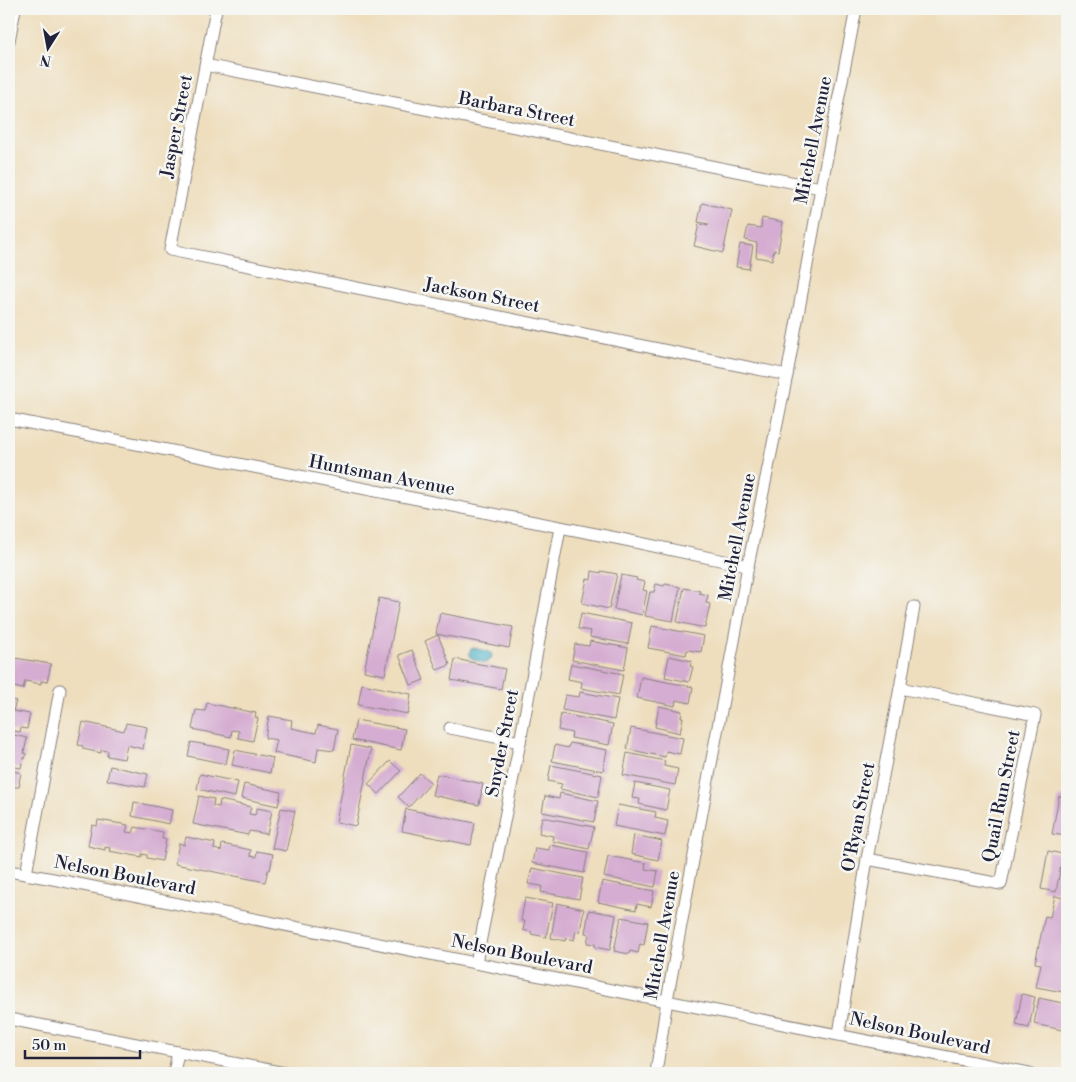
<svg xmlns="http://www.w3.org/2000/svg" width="1076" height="1082" viewBox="0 0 1076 1082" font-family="'Libre Bodoni',serif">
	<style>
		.water { fill: #48b2c6; stroke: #356a80 }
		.building { fill: #d5add2 }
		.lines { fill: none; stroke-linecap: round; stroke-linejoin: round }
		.street-casing { stroke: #88807c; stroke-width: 13 }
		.street { stroke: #fff; stroke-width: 11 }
		.labels { text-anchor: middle; stroke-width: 5; stroke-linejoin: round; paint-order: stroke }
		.street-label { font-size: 18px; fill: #22223b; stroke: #f6f6f2 }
	</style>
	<rect width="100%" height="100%" fill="#f6f6f2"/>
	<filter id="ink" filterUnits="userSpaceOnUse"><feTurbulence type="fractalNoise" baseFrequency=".02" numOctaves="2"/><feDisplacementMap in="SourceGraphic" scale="10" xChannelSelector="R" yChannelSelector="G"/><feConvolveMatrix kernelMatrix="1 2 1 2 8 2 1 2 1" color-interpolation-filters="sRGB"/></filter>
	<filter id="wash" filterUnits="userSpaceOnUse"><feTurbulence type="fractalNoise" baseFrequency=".0096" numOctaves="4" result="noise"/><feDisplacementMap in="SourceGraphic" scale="20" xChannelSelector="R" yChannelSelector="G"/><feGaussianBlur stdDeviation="1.12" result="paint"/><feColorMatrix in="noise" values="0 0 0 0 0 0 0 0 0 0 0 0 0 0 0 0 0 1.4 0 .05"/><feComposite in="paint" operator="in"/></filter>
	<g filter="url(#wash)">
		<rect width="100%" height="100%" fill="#eedebd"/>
		<polygon class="water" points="474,648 490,652 492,655 491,659 486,663 475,660 470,657 469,653 471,649"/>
		<g id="blocks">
			<g class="building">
				<polygon points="702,203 732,210 723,253 694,246 699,224 708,226 708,224 698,222"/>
				<polygon points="762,218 783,222 778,251 774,250 772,260 756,257 757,243 745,240 748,226 761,228"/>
				<polygon points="740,244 753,246 749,269 736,267"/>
				<polygon points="592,571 601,573 601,571 617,574 609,609 582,603 587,579 591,580"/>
				<polygon points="621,575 637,578 636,580 645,582 643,590 647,591 642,615 614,609"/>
				<polygon points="656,584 664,586 665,584 680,587 673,621 645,616 650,592 654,592"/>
				<polygon points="684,588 700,591 699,593 708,595 706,603 710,604 705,628 677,622"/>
				<polygon points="379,598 399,602 385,675 364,671"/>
				<polygon points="440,613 513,627 509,648 436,634"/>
				<polygon points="581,613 632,623 628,644 590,637 591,631 578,629"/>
				<polygon points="652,626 704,636 701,652 687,650 686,655 648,648"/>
				<polygon points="438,635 450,665 437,670 425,641"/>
				<polygon points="590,641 628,648 624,670 572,660 575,644 589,646"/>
				<polygon points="412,650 424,680 411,685 399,655"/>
				<polygon points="669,656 692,661 690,666 693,667 689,682 665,677"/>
				<polygon points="9,657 51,664 47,682 41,681 41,684 25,681 23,689 9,686"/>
				<polygon points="455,659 505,669 501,689 451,680"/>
				<polygon points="571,664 623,674 619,695 581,688 582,682 568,679"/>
				<polygon points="641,677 693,687 690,703 676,700 675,706 637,698"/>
				<polygon points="362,684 411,694 408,714 358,705"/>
				<polygon points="580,692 618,699 614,720 562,710 565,695 579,697"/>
				<polygon points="9,699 16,701 13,711 30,714 27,729 21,728 20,732 9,730"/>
				<polygon points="207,703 256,713 255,717 258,718 253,741 238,738 239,731 232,730 231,737 192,729 196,710 205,711"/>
				<polygon points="659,706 682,711 681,717 683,717 680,733 655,727"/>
				<polygon points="561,714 613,724 609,745 571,738 572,733 558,730"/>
				<polygon points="269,716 292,720 291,728 316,733 318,725 338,729 334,750 318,748 316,762 274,753 277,740 265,738"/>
				<polygon points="356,720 405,729 401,750 352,740"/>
				<polygon points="83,722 124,731 126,723 147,727 143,749 127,745 124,759 107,756 108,751 101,750 101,753 83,749 83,746 78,745"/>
				<polygon points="631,728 683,738 680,754 666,751 665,757 627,749"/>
				<polygon points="9,734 27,738 24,753 26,754 25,759 23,758 21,768 9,766"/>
				<polygon points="191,742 229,749 226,764 188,756"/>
				<polygon points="570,743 607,750 603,771 552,761 555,745 568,748"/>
				<polygon points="351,745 371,749 356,826 336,822"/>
				<polygon points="235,750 273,758 270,773 232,765"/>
				<polygon points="627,753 665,761 664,766 678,769 675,785 623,775"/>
				<polygon points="390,761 401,771 379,794 368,784"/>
				<polygon points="551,765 602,775 598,797 560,789 562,784 548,781"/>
				<polygon points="110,766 148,774 145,787 107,780"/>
				<polygon points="9,770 21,773 19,782 20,783 19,787 14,787 11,802 9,802"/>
				<polygon points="420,773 431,783 409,807 398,797"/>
				<polygon points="200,774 238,782 235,797 197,789"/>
				<polygon points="437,774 483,784 479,805 432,795"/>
				<polygon points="635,783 670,790 666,810 639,804 640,799 632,798"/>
				<polygon points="244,784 281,792 278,806 241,798"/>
				<polygon points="560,793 598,801 594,822 542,812 545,796 559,799"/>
				<polygon points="199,796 214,799 213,806 219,807 220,800 251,807 249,814 255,815 257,808 272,811 267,834 249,831 248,835 193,824"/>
				<polygon points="1059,796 1067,798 1067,836 1052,834"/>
				<polygon points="134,802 172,810 169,824 132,816"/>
				<polygon points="618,805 656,812 655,818 668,821 665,836 614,826"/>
				<polygon points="281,808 295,811 286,851 272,848"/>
				<polygon points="406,809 475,823 471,845 402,831"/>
				<polygon points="542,817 594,827 589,849 552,841 553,836 539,833"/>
				<polygon points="98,820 128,825 126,832 133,833 135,827 163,832 162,839 166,839 162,861 147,858 147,855 142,854 142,857 109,851 110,848 105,847 105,850 88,846 92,825 97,826"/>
				<polygon points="634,835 662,841 658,860 631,854"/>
				<polygon points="186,837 215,843 214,849 221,851 222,844 251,850 250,856 256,857 257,851 273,854 270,870 268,870 265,882 175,864 179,843 184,845"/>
				<polygon points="550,845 588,852 584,873 532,863 535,848 549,850"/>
				<polygon points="1048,851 1063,854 1056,892 1041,889"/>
				<polygon points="608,856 646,863 645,869 658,871 655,887 604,877"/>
				<polygon points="532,868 583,878 579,899 541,892 542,886 528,884"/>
				<polygon points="602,881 654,891 651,907 637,904 636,910 598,902"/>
				<polygon points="1055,896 1067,899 1067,944 1063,965 1067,966 1067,970 1063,992 1036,987 1041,964 1035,963 1045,916 1050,917"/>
				<polygon points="525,898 553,903 546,937 531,934 532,932 523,930 525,921 521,921"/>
				<polygon points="557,903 584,909 580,932 576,931 574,940 566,938 565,941 551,938"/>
				<polygon points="589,910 616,915 610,950 595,947 595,944 587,943 589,934 585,933"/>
				<polygon points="621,917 648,922 644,945 640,944 638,953 630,951 629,954 614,951"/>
				<polygon points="1022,994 1035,997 1029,1028 1016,1025"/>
				<polygon points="1039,998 1067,1004 1067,1031 1034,1024"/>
			</g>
		</g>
	</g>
	<g filter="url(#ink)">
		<use href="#blocks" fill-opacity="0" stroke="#88807c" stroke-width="1"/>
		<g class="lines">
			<defs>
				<g id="street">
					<polyline points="216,9 170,250 787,375"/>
					<polyline points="9,41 15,9"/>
					<polyline points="205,65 821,188"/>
					<polyline points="9,419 621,539 748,566"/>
					<polyline points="450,728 520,742"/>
					<polyline points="867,859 1001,884 1035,715 900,688"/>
					<path d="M9,871L53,879C378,944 704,1008 1029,1073"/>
					<polyline points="26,874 60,690"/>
					<polyline points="476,963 520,742 560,528"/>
					<polyline points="9,1019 285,1073"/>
					<polyline points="839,1034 867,859 900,688 914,607"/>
					<polyline points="174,1073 178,1052"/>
					<polyline points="656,1073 667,1000 748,566 787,375 821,188 856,9"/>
				</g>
			</defs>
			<use href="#street" class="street-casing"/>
			<use href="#street" class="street"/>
		</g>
	</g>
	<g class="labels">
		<g class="street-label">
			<text transform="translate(517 109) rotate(11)" y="6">Barbara Street</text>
			<text transform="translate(176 126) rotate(-79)" y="6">Jasper Street</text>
			<text transform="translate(813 140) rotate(-79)" y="6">Mitchell Avenue</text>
			<text transform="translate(482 295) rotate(11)" y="6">Jackson Street</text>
			<text transform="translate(382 475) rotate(11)" y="6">Huntsman Avenue</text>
			<text transform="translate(737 537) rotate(-79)" y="6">Mitchell Avenue</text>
			<text transform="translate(502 743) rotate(-79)" y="6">Snyder Street</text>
			<text transform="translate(1001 796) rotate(-79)" y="6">Quail Run Street</text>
			<text transform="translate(858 817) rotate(-79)" y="6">O'Ryan Street</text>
			<text transform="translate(125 875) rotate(11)" y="6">Nelson Boulevard</text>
			<text transform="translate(662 935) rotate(-80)" y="6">Mitchell Avenue</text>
			<text transform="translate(522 954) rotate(11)" y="6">Nelson Boulevard</text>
			<text transform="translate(920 1033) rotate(12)" y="6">Nelson Boulevard</text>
		</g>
	</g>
	<rect width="1076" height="1082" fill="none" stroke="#f6f6f2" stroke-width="30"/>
	<g transform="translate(48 48) rotate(191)" stroke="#f6f6f2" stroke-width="4" paint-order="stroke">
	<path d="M0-4L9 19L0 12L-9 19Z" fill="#22223b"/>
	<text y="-8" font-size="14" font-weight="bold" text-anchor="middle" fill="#22223b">N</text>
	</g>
	<path d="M25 1050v8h115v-8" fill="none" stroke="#22223b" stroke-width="2.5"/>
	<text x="32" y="1050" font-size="15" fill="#22223b" stroke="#f6f6f2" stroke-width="4" paint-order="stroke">50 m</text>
</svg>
